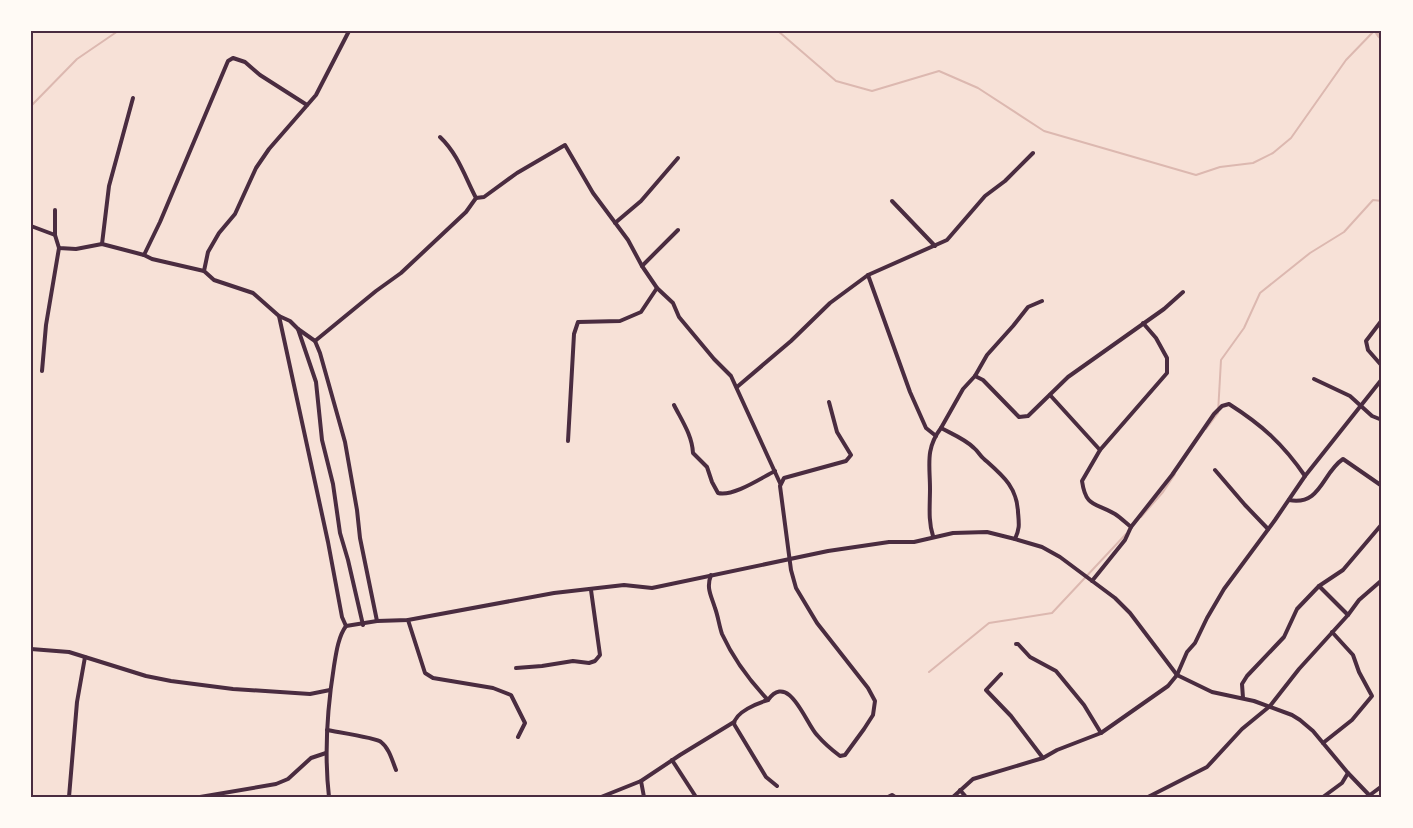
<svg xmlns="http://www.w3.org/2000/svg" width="1413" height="828" viewBox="0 0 1413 828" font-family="Raleway,sans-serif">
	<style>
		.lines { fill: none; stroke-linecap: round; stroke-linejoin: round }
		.stream { stroke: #dcb8b0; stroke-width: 2 }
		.river { stroke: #dcb8b0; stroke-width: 11 }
		.minor { stroke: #4a2c40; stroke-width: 4 }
		.neatline { fill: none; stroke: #4a2c40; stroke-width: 2 }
	</style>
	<rect width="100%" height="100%" fill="#f7e1d7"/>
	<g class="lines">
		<g class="stream">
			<polyline points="778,31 836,81 872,91 939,71 978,88 1044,131 1196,175 1220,167 1253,163 1273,153 1291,138 1346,60 1374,31"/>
			<polyline points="31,106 77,59 118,31"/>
			<polyline points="1206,429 1218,413 1221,360 1244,328 1260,293 1310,253 1344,232 1373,200 1382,201"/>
			<polyline points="1141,517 1163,492 1175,474"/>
			<polyline points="929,672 989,623 1052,613 1126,534"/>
		</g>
		<polyline class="river" points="1380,31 1382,34"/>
		<g class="minor">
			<polyline points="476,198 484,197 517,173 565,145 593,193 628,240 642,266 657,288 673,303 679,317 714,359 731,376 780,483"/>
			<polyline points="892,201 935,246"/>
			<polyline points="55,210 55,235 59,248 76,249 102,244 144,255"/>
			<polyline points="615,223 641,201 678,158"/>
			<polyline points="31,226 55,235"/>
			<polyline points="102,244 109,186 133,98"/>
			<polyline points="642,266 678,230"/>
			<polyline points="204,271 152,259 144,255 160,222 228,61 233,58 245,62 260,75 307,105"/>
			<polyline points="868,275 910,392 926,428 936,436"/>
			<polyline points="279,316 290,321 298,329 315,341 320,353 345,442 357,510 360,538 377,621"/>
			<polyline points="1382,320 1366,341 1368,350 1382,366"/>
			<polyline points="298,329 316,382 322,440 333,484 340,533 348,560 363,625"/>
			<path d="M315,341L376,291L401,273L466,212L476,198C465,177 458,154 440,137"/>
			<polyline points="42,371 46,325 59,248"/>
			<polyline points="975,376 983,380 1019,417 1028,416 1068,377 1164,309 1183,292"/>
			<polyline points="1314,379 1350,396 1372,416 1382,420"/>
			<polyline points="737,387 791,341 830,303 868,275 947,240 985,196 1005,181 1033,153"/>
			<path d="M1050,395L1100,450L1082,481C1086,508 1095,502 1115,514C1121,518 1126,523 1131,527L1125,540L1092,581"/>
			<path d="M674,405C682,421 692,435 693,453L707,467L712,482L718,493C733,497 761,478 775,471"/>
			<polyline points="941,428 963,389 975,376 987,355 1013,326 1028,307 1042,301"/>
			<polyline points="568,441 574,334 578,322 620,321 641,312 657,288"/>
			<polyline points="1100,450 1167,373 1167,358 1156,338 1143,323"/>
			<polyline points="1215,470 1245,505 1268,529"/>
			<path d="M1289,500C1321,506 1322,473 1343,459L1382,486"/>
			<path d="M1131,527L1172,475L1214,414L1222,406L1229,404C1262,425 1283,444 1305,476"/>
			<path d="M933,536C928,521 930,505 930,489C930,465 925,449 941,428C952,434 965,439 974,448C978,451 980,456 984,459C1003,476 1017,487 1018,512C1019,524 1020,528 1015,539"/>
			<path d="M711,575C706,588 711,595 715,608C718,616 719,625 722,634C733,658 750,681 768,700C789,671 806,724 817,735C823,742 832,750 840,756L845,755L864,729L873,715L875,701L868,688L817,623L796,588L791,570L780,486L784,478L846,461L851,455L837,432L829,402"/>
			<polyline points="1319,586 1348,615"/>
			<polyline points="408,620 425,673 433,678 493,688 511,695 525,723 518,737"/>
			<polyline points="346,626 342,617 328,542 279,316 253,293 214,280 204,271 208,252 219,233 235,214 256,168 269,149 316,95 349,31"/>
			<polyline points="1016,644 1018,644 1030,657 1056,671 1084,705 1101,733"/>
			<polyline points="31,649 69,652 85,657"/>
			<polyline points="516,668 542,666 573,661 589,663 595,661 600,655 591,590"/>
			<polyline points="1001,674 986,690 1011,716 1043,758"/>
			<polyline points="1243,698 1242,684 1247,676 1284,637 1297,609 1319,586 1343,570 1382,524"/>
			<path d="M768,700C758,703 735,712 734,724L766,777L777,786"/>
			<path d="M327,730C336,732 377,738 381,742C389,748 392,760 396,770"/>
			<polyline points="1323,743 1352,720 1372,696 1359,672 1353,655 1332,632"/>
			<polyline points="672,760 696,797"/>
			<polyline points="641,781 644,797"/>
			<polyline points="960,790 966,797"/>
			<polyline points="1370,795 1382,786"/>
			<polyline points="69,797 77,702 85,657 146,676 171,681 233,689 310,694 330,690"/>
			<polyline points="200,797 276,784 288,779 311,758 326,753"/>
			<path d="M329,797C324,753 327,710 334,666C336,654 338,637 346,626L377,621L408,620L554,593L624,585L652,588L828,551L889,542H914L953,533L987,532L1015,539L1042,547L1060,557L1115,598L1130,613L1177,675L1212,692L1254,701L1292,715L1300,720L1313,731L1348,773L1371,797"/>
			<polyline points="601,797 641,781 680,755 734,722"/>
			<polyline points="888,797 892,795 895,797"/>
			<polyline points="953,797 973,779 1043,758 1057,750 1101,733 1168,686 1177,675 1187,652 1195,643 1207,618 1224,589 1275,520 1305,476 1382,379"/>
			<polyline points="1148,797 1207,767 1242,729 1270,706 1299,669 1348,615 1359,600 1382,580"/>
			<polyline points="1323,797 1342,783 1348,773"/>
		</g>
	</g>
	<rect width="1413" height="828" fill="none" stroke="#fffaf5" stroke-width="65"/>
	<rect x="32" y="32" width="1348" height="764" class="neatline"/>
</svg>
